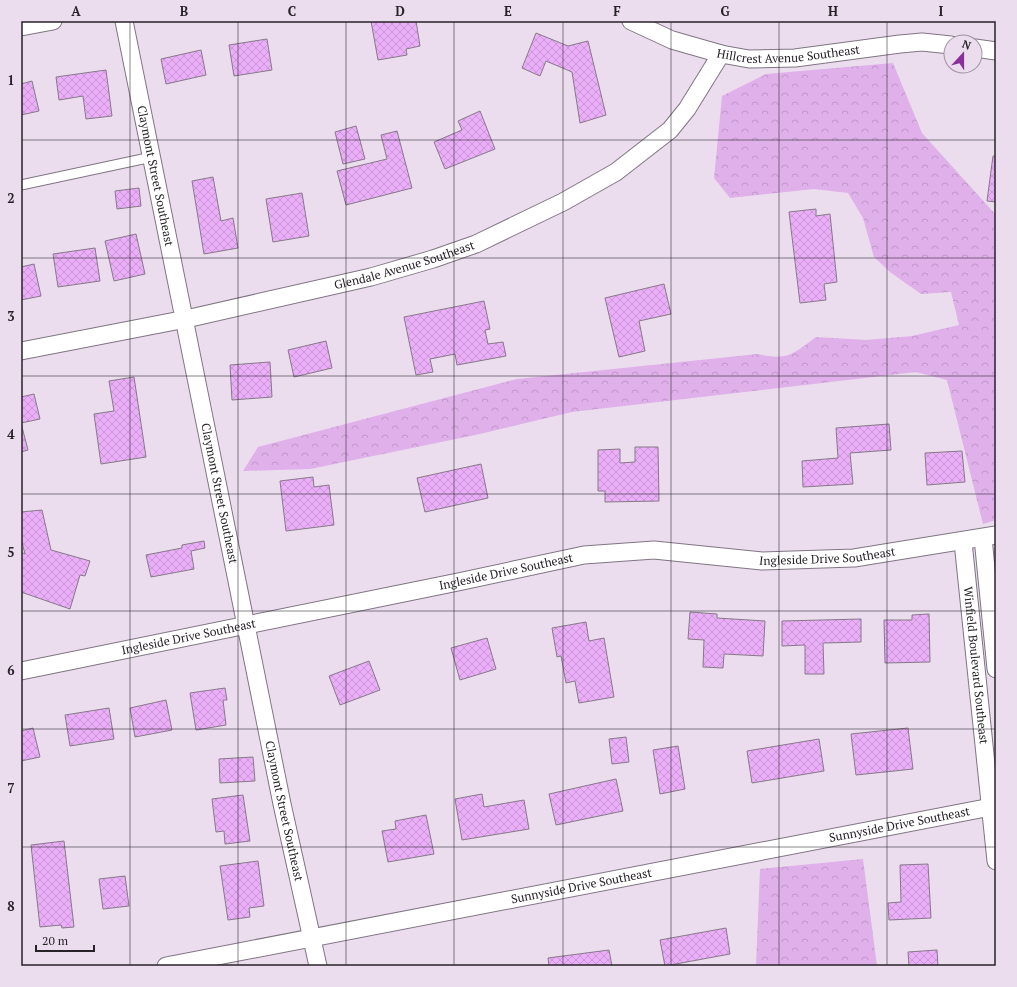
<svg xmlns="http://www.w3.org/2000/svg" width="1017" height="987" viewBox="0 0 1017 987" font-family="'PT Serif',serif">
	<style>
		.forest { fill: url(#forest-crowns) }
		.building { fill: url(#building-cross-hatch); stroke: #857987 }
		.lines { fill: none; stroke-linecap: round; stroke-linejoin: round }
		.service-casing { stroke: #817584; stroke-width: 11 }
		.minor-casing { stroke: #817584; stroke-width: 19 }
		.service { stroke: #fff; stroke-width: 9 }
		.minor { stroke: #fff; stroke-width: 17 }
		.grid { fill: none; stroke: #272228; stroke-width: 1; stroke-opacity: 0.55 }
		.labels { text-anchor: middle; stroke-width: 3.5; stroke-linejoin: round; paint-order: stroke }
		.street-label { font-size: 12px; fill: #272228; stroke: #ebddee }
		.neatline { fill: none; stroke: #272228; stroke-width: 1.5 }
		.grid-label { font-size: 13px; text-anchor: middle; font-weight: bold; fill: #272228 }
	</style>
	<defs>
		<pattern id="forest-crowns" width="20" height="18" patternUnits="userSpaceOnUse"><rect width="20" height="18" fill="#dfb0ea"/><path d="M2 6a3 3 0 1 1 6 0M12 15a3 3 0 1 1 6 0" fill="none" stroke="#bf97c9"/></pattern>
		<pattern id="building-cross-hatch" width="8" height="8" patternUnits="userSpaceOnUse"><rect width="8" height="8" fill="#ebaff9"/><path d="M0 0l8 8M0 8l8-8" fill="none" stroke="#ca96d5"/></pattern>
	</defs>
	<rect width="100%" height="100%" fill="#ebddee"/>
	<g class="forest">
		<path d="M893,63L922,133L996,215V520L983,524L947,380L916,372L572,412L480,434L310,469L243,471L258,447L517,379L758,354C788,361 793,354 816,337L866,340L912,336L959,325L951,292L921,294L890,272L874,257L863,218L848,193L814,189L730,198L714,178L722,96L766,74Z"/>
		<polygon points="863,859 877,966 756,966 760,869"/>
	</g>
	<g class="building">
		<polygon points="371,21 416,21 420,46 406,49 407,55 378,60"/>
		<polygon points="536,33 568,46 588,41 606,115 580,123 572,72 546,61 540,76 522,68"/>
		<polygon points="267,39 272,70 234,76 229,45"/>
		<polygon points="201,50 206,75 166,84 161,59"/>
		<polygon points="106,70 112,116 86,119 83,96 59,100 56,77"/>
		<polygon points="32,81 39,111 21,115 21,84"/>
		<polygon points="480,111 495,149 445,169 434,142 462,130 458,121"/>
		<polygon points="356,126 365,159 343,164 335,132"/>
		<polygon points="397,131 412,188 346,205 337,171 387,159 381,135"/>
		<polygon points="993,156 996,156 996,202 987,201"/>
		<polygon points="213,177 221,221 233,218 238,248 204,254 192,181"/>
		<polygon points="139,188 141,206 117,209 115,191"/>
		<polygon points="302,193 309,236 273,242 266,199"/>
		<polygon points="816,209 816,216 830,214 837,282 824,284 826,300 800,303 789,212"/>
		<polygon points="136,234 145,274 114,281 105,241"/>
		<polygon points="95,248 100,281 58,287 53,254"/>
		<polygon points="34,264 41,296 21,300 21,267"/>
		<polygon points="664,284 671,314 639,321 645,351 619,357 605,298"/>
		<polygon points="484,301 490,329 485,330 488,344 503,342 506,356 457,365 455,354 430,359 433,372 416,375 404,317"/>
		<polygon points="326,341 332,368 294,377 288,350"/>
		<polygon points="270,362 272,397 232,400 230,365"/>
		<polygon points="134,377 146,457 101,464 94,414 114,411 109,381"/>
		<polygon points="34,394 40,419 21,423 28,450 21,452 21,397"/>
		<polygon points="889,424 891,450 850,453 853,484 803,487 802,461 838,458 836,428"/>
		<polygon points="635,447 658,447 659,501 605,502 605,491 598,491 598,450 620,449 620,463 635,462"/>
		<polygon points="962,451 965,482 927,485 925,453"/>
		<polygon points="481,464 488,498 425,512 417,478"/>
		<polygon points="313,477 314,487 329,485 334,525 286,531 280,481"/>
		<polygon points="42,510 51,550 90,561 85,576 80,575 70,609 21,592 21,552 25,554 21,539 21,512"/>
		<polygon points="204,541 205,548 191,551 194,569 151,577 146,555 182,548 182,545"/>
		<polygon points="690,612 717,614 717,618 765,621 763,656 724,654 723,668 703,667 704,640 688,639"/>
		<polygon points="929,614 930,662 885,663 884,620 912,620 912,615"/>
		<polygon points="861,619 861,642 823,643 824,674 805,674 805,645 782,646 782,621"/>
		<polygon points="586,622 589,641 604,638 614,697 579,703 575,681 566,683 561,656 557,657 552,628"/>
		<polygon points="487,638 496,669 460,680 451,648"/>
		<polygon points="369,661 380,690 340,705 329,676"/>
		<polygon points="225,688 227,700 223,700 226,725 196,730 190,693"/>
		<polygon points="166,700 172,730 135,737 130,708"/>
		<polygon points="109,708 114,739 70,746 65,715"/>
		<polygon points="33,728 40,757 21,761 21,731"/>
		<polygon points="908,728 913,769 856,775 851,734"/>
		<polygon points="626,737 629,762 612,764 609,739"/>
		<polygon points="819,739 824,771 752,783 747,751"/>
		<polygon points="678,746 685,789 660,794 653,750"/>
		<polygon points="253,757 255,781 220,783 219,759"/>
		<polygon points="616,779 623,811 556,825 549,794"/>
		<polygon points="482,794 484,807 524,800 529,829 462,840 455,799"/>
		<polygon points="243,795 250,841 225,844 224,831 216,832 212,799"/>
		<polygon points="426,815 434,854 388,862 382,831 396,829 395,821"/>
		<polygon points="64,841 74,927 62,928 61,925 40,927 31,845"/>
		<polygon points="258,861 264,906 249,908 250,917 228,920 220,866"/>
		<polygon points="928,864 931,918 889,920 888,903 901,902 900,865"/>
		<polygon points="125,876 129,906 103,909 99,879"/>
		<polygon points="726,928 730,954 665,966 660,940"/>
		<polygon points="609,950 612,966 549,966 548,958"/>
		<polygon points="937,950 938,966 909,966 908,952"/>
	</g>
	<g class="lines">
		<defs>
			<polyline id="service" points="21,185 152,157"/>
			<g id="minor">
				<path id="s1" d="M124,21L282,804L318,966"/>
				<path id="s2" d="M631,21L672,40L721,54L749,59L795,58L900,44L922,42L951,45"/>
				<polyline points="21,27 53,21"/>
				<polyline points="975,48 996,51"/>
				<path id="s3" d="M21,351L186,319L371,277L433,259L476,244L563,202L616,172L670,130L687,109L721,54"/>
				<polyline points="983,538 996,669"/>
				<path id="s4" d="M963,542L996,861"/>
				<path id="s5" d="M21,671L458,582L584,555L654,550L762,561L854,558L996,535"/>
				<path id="s6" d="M166,966L996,806"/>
			</g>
		</defs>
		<use href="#service" class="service-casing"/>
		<use href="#minor" class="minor-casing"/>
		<use href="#service" class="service"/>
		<use href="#minor" class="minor"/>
	</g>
	<path class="grid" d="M130,21V966M238,21V966M346,21V966M454,21V966M563,21V966M671,21V966M779,21V966M887,21V966M21,140H996M21,258H996M21,376H996M21,494H996M21,611H996M21,729H996M21,847H996"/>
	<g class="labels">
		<g class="street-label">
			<text dy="4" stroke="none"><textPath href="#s2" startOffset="164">Hillcrest Avenue Southeast</textPath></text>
			<text dy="4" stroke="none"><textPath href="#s1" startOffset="158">Claymont Street Southeast</textPath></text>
			<text dy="4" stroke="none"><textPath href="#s3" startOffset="393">Glendale Avenue Southeast</textPath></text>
			<text dy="4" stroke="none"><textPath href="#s1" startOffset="482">Claymont Street Southeast</textPath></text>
			<text dy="4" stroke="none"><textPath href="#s5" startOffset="819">Ingleside Drive Southeast</textPath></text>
			<text dy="4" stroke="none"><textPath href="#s5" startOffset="495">Ingleside Drive Southeast</textPath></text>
			<text dy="4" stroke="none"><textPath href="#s5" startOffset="171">Ingleside Drive Southeast</textPath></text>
			<text dy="4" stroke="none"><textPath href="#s4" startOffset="124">Winfield Boulevard Southeast</textPath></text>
			<text dy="4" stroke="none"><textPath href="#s1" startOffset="806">Claymont Street Southeast</textPath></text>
			<text dy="4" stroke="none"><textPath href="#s6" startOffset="747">Sunnyside Drive Southeast</textPath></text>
			<text dy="4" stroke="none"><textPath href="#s6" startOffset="423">Sunnyside Drive Southeast</textPath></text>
		</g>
	</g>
	<rect width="1017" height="987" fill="none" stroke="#ebddee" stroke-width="44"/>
	<g transform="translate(963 54) rotate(21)"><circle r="19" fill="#ebddee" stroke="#9d929f"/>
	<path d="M0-3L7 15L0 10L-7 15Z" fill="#8a309c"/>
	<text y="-6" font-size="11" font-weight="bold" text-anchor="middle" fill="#272228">N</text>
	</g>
	<path d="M36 945v6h58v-6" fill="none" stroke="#272228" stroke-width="2"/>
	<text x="42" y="945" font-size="12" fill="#272228" stroke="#ebddee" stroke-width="3" paint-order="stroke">20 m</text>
	<rect x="22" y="22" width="973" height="943" class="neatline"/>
	<g class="grid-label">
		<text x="76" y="16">A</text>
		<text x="184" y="16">B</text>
		<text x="292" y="16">C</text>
		<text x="400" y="16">D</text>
		<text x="508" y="16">E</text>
		<text x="617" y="16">F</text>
		<text x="725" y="16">G</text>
		<text x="833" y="16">H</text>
		<text x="941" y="16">I</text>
		<text x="11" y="85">1</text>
		<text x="11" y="203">2</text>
		<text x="11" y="321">3</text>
		<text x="11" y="439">4</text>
		<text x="11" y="557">5</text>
		<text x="11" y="675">6</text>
		<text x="11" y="793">7</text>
		<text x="11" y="911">8</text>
	</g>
</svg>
